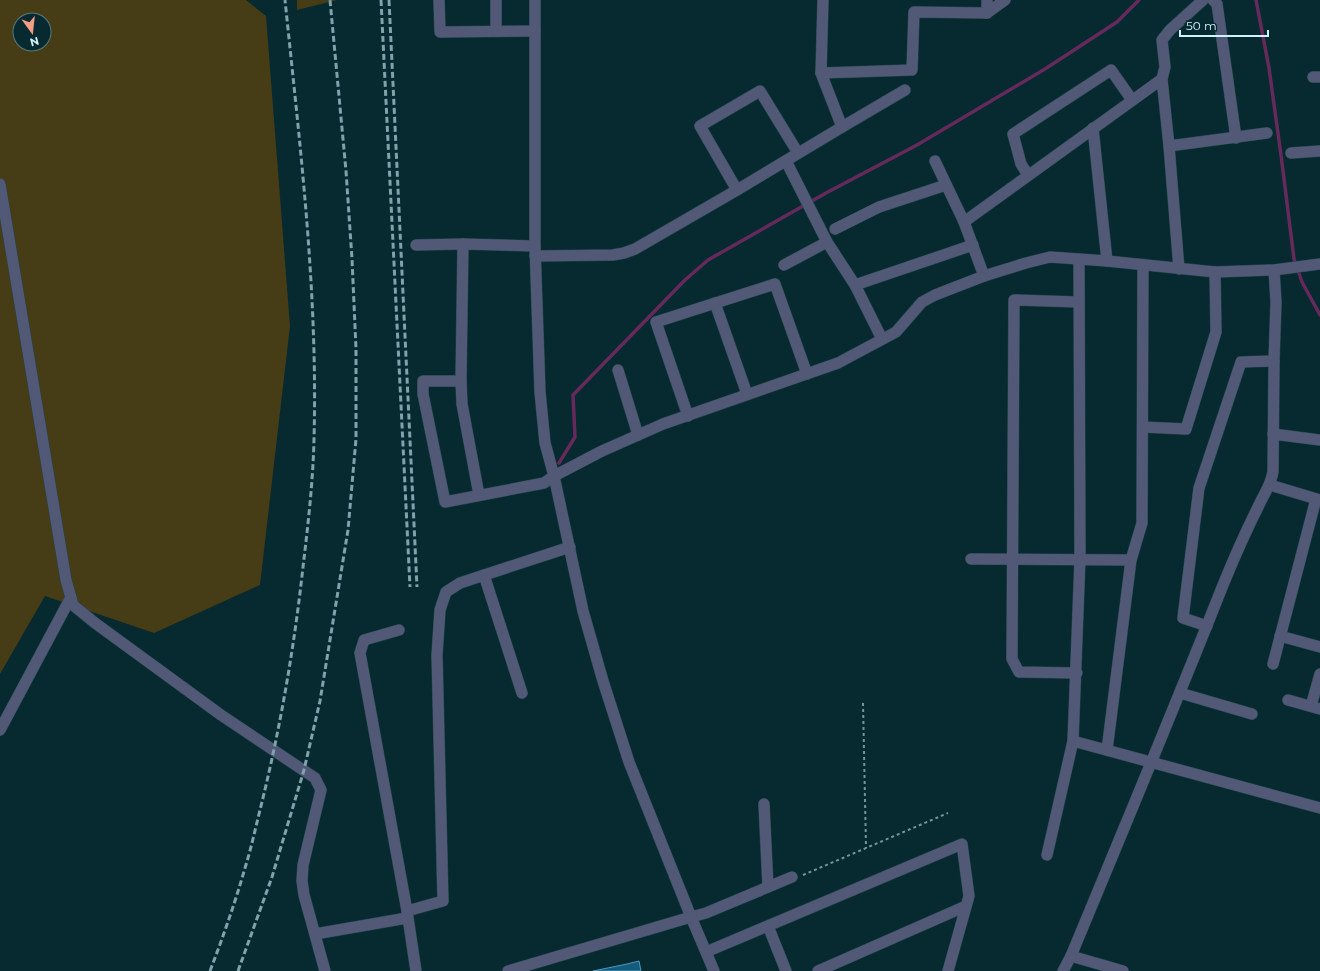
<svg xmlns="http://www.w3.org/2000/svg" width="1320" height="971" viewBox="0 0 1320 971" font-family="Montserrat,sans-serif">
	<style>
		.green { fill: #463c15; fill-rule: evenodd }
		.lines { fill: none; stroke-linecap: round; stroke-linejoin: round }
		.stream { stroke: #652a5b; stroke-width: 3.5 }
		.building { fill: #155b7c; stroke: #4999c3 }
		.minor-casing { stroke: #23454d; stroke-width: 12 }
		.tertiary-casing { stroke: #23454d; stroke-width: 12 }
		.path { stroke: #72969e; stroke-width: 2; stroke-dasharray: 3 3; stroke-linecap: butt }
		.minor { stroke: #525976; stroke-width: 11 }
		.tertiary { stroke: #525976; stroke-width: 11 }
		.rail { stroke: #7fa3ab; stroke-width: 3; stroke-dasharray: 6 3; stroke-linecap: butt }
	</style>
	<rect width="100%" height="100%" fill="#072930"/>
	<g class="green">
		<path d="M0,0H246L266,16L290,326L260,585L154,633L45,596L0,674ZM20,20H44V44H20Z"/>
		<polygon points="297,0 337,0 297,10"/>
	</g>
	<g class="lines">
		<g class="stream">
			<polyline points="1256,0 1269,68 1281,155 1294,259 1302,282 1320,315"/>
			<polyline points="559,463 575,437 573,395 685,280 708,260 826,193 917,145 1045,69 1117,22 1139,0"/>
		</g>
	</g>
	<polygon class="building" points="639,961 641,971 593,971 627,964"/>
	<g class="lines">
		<defs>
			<g id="minor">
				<polyline points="439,0 440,32 535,31"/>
				<polyline points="496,0 496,31"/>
				<polyline points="987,0 987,13"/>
				<polyline points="1213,0 1217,4 1236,138"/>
				<polyline points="821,73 823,0"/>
				<polyline points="1313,77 1320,77"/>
				<polyline points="1162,79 1165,67 1162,40 1170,30 1203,0"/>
				<polyline points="842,127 905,90"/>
				<polyline points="1093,128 1107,261"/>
				<polyline points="1169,146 1267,133"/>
				<polyline points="1291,153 1320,151"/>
				<polyline points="786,161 827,242 855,285 882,339"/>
				<polyline points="935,161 964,222 984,276"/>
				<polyline points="1028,175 1021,164 1013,134 1111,70 1132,100"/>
				<polyline points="0,184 66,580 73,605 95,623 221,715 315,778 321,790 303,865 302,881 304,895 325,971"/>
				<polyline points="737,190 700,126 760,91 798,153"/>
				<polyline points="964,222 1162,79 1169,146 1179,269"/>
				<polyline points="835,229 879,207 946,185"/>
				<polyline points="416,245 463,244"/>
				<polyline points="535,256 613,255 624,253 635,249 737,190 842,127 821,73 912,70 914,12 987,13 1005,0"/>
				<polyline points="1079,259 1080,559 1073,741 1320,808"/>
				<polyline points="784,265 827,242"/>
				<polyline points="855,285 973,245"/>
				<polyline points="715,303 747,394"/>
				<polyline points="618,370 638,435"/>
				<polyline points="461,381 423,381 423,394 445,502 544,483 554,476"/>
				<polyline points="688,416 656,322 775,284 807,374"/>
				<polyline points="1143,427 1186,429 1216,332 1215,272"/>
				<polyline points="1273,434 1320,440"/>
				<polyline points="1270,485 1320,500"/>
				<polyline points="479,495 462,404 461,381 463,244 535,246"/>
				<polyline points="971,559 1131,560"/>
				<polyline points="484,575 522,693"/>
				<polyline points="1207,626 1183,618 1199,488 1241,362 1274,361"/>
				<polyline points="399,630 364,640 360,653 407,911 416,971"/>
				<polyline points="1280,636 1320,647"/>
				<polyline points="1273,664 1316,499"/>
				<polyline points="1077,673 1019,672 1012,659 1014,300 1078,302"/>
				<polyline points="1180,693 1252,714"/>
				<polyline points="1288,700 1320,709"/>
				<polyline points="1311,706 1320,674"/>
				<polyline points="0,730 71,597"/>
				<polyline points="1107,750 1131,560 1142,523 1143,265"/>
				<polyline points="764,804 768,887"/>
				<polyline points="1047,855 1073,741"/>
				<polyline points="407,911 443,901 437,655 440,610 446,592 460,583 570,547"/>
				<polyline points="691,917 706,913 792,877"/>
				<polyline points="768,926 786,971"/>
				<polyline points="315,934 407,918"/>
				<polyline points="706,952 962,844 969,896 948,971"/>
				<polyline points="1071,956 1123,971"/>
				<polyline points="818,971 966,906"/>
				<path d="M1063,971L1071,956C1122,833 1174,709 1223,585C1234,558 1246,531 1259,505C1265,492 1270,487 1273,472L1274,361L1276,302L1274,270"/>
			</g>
			<g id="tertiary">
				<polyline points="535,0 535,246 540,392 545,443 554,476 583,611 603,681 629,762 691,917 714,971"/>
				<polyline points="554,476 602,451 663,424 838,363 896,332 922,302 935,295 984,276 1026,263 1050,257 1107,261 1215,272 1274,270 1320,264"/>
				<polyline points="508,971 691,917"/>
			</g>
		</defs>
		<use href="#minor" class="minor-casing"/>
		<use href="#tertiary" class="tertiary-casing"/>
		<g class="path">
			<polyline points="863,703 866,848"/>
			<polyline points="803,875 948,813"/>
		</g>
		<use href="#minor" class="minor"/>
		<use href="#tertiary" class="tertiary"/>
		<g class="rail">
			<polyline points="381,0 410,587"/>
			<polyline points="389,0 417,587"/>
			<path d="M210,971C223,937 235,903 245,868C251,849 255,830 260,810C280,730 294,649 303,567C308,525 313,482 314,439C318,292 300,146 285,0"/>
			<polyline points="238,971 272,877 304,770 320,701 348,530 356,439 356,349 352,259 346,171 330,0"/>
		</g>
	</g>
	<g transform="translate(32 32) rotate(165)"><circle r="19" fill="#072930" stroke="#577a82"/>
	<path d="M0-3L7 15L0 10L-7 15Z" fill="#f49e88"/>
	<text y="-6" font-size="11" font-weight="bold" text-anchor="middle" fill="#cef3fc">N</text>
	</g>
	<path d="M1180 30v6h88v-6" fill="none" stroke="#cef3fc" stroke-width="2"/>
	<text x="1186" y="30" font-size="12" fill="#cef3fc" stroke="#072930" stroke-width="3" paint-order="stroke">50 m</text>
</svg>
